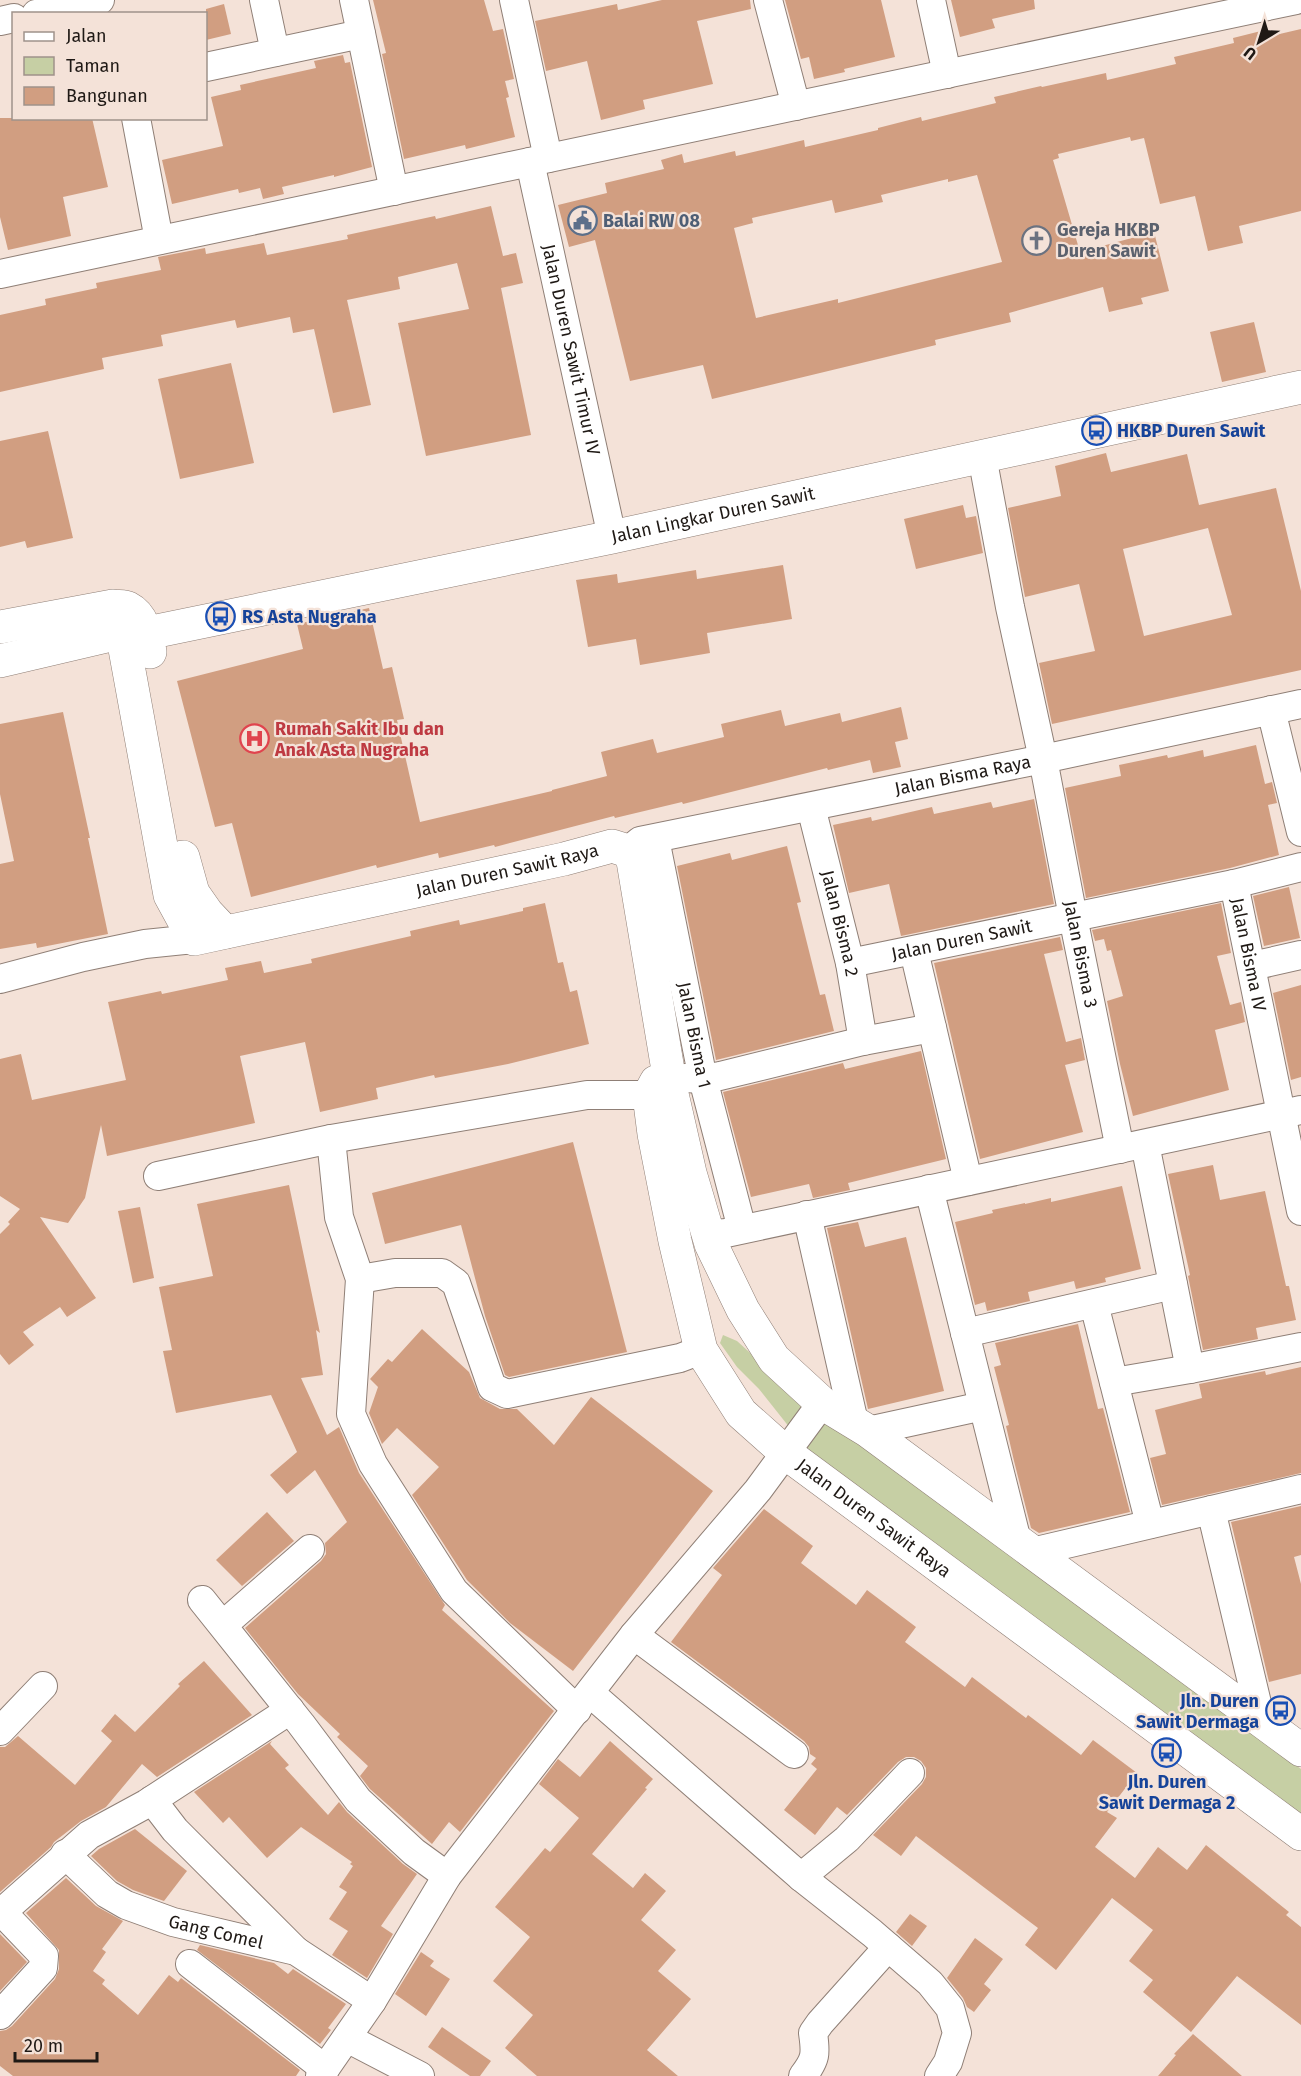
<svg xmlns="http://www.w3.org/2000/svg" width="1301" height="2076" viewBox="0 0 1301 2076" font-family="'Fira Sans',sans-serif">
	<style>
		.green { fill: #c6cfa4 }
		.building { fill: #d19e81; fill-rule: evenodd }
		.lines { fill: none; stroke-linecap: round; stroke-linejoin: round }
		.minor-casing { stroke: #8f7f76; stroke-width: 30 }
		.tertiary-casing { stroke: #8f7f76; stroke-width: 34 }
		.minor { stroke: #fff; stroke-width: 28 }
		.tertiary { stroke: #fff; stroke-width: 33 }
		.labels { text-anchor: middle; stroke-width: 4.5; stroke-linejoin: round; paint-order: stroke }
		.service-label { font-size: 18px; font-weight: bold; fill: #4e5e75; stroke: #f4e2d8; text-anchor: start }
		.worship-label { font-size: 18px; font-weight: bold; fill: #5b616d; stroke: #f4e2d8; text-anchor: start }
		.street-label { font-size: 18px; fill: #1f1915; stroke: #f4e2d8 }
		.transit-label { font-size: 18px; font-weight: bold; fill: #164399; stroke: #f4e2d8; text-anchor: start }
		.health-label { font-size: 18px; font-weight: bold; fill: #be3a42; stroke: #f4e2d8; text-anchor: start }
	</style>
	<rect width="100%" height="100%" fill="#f4e2d8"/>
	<polygon class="green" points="723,1335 737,1341 790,1389 1301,1769 1301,1824 828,1476 759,1389 737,1367 720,1343"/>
	<g class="building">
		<polygon points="373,0 484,0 493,31 503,29 514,79 505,81 509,97 506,98 515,137 466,149 465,145 404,159 382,54 386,53"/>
		<polygon points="662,0 750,0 751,9 697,21 713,84 643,100 645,109 601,120 587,61 546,71 535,21 617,4 618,10"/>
		<polygon points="785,0 881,0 895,57 844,69 845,72 814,79 809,57 801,59"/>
		<polygon points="951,0 1034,0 1035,9 992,19 995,28 960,37"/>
		<polygon points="224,4 231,34 206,40 206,9"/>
		<path d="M1269,29L1271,36L1301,29V211L1239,226L1243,243L1208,251L1195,196L1160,204L1144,138L1131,141L1130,137L1058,154L1059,158L1053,160L1080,252L1154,232L1169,291L1141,298L1143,304L1109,312L1103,287L1009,313L1011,322L935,340L936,345L712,399L703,365L630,381L595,240L569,247L558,205L607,193L605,183L664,169L661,160L682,154L684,163L735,151L736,156L804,140L805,147L878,130V128L921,117L922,121L996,103L994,97L1041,86L1042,87L1106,73L1107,80L1176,64L1174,57L1234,43L1233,38ZM977,175L1002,262L838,303V299L756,318L734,228L753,223L752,218L832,200L835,213L883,202L881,195L948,179V182Z"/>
		<polygon points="343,55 345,63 350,62 372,167 334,177 334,175 282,187 284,194 263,199 260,188 239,193 238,189 172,204 162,160 223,146 211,97 241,90 240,85 316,68 314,61"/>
		<polygon points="0,118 92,118 108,187 63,197 71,236 8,250 0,217"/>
		<polygon points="491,206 503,256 516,253 523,283 501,288 531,435 426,456 398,323 469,309 457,263 398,277 400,289 347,300 371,405 333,413 314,329 293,333 290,317 237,328 235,320 161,335 163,346 102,358 104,369 0,392 0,315 46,305 45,299 97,288 96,283 161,270 158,257 205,248 206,254 264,243 267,255 348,239 347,235 435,216 436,219"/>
		<polygon points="1254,322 1266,372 1222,382 1210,332"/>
		<polygon points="231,363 254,463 180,479 158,379"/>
		<polygon points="48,431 73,538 27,548 25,541 0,547 0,441"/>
		<path d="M1106,453L1111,472L1187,454L1199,505L1276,488L1301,591V670L1052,724L1039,663L1095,651L1079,584L1025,597L1008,508L1061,496L1055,466ZM1208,528L1232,615L1144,636L1123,549Z"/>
		<polygon points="963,505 966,518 976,516 983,553 916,569 904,519"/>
		<polygon points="783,565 792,619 707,633 710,653 640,665 636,639 588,647 576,580 617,574 618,583 696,570 697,579"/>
		<polygon points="369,608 383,669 392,667 404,719 397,720 420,822 552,791 552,790 607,776 601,752 653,739 657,753 724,737 721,724 781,710 785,726 840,713 842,722 901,707 908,739 895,742 901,767 873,773 870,760 828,770 827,768 683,804 682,802 615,818 614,816 495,847 494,845 439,858 438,853 377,868 376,865 251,897 232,823 215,827 177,681 303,649 297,624"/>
		<polygon points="63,712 90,838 88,838 108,934 37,948 36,943 0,949 0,864 14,861 0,794 0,724"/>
		<polygon points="1256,745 1265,784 1272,782 1277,803 1268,805 1279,855 1230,868 1086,898 1065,788 1121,776 1119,765 1167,755 1168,758 1203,750 1204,757"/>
		<polygon points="1034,799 1054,904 901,936 889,884 849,893 833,825 871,817 872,821 932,807 934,814 991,802 993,808"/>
		<polygon points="787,846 801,902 797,903 820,995 825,994 834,1031 716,1060 677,866 730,853 732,860"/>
		<polygon points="1289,887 1300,938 1264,946 1253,896"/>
		<polygon points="545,903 558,963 563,962 570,992 577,990 589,1044 508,1064 435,1078 434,1075 376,1088 378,1099 320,1112 305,1042 240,1056 255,1123 107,1156 101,1125 85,1198 68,1223 40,1217 96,1298 67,1317 60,1307 23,1332 34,1345 9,1365 0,1354 0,1234 10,1224 8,1222 20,1209 0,1196 0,1059 21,1054 32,1100 126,1080 108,1002 161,991 162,994 228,980 225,968 261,961 264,973 312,963 311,959 411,936 410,931 459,920 460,925 523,911 523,908"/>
		<polygon points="1221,903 1231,953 1217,956 1230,1005 1241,1002 1245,1022 1215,1030 1229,1090 1133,1116 1120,1064 1107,1001 1123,996 1111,950 1107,951 1104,939 1095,941 1092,930"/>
		<polygon points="1060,937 1063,950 1044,954 1066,1042 1081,1038 1085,1060 1065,1065 1083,1132 980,1159 934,963"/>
		<polygon points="1301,985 1301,1077 1291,1080 1273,993"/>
		<polygon points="921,1051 946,1159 848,1183 850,1190 813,1198 809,1184 751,1197 723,1092 843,1063 845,1069"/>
		<polygon points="573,1142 627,1352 509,1377 505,1375 485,1316 461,1225 385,1244 372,1193"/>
		<polygon points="1213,1165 1220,1200 1265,1191 1286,1286 1289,1286 1296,1320 1256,1328 1258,1339 1203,1350 1188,1276 1190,1275 1168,1174"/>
		<polygon points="289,1185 320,1333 316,1330 323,1375 301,1378 327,1435 339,1427 359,1473 445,1605 442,1610 554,1711 460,1832 449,1822 432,1844 370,1789 360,1776 368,1766 337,1737 340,1734 298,1694 245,1628 321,1561 326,1554 325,1543 347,1522 315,1470 287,1494 270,1475 297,1452 271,1395 176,1413 163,1351 172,1350 159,1287 213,1276 197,1204"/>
		<polygon points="1122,1186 1141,1269 1105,1278 1106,1282 1076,1289 1074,1281 1028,1292 1030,1301 987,1311 985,1302 975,1305 955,1222 993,1213 992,1210 1025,1203 1025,1204 1051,1198 1051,1202"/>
		<polygon points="140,1207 154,1278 133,1283 118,1211"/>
		<polygon points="858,1222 865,1247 906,1237 944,1391 868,1409 827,1228"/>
		<polygon points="1078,1324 1098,1409 1103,1408 1130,1512 1039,1533 1031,1528 1014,1461 1006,1426 1009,1425 994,1367 1001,1365 995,1343"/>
		<polygon points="422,1329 469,1372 480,1398 500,1409 517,1409 554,1445 591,1397 713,1491 573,1671 510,1623 467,1580 412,1495 439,1467 397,1428 382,1444 369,1413 378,1387 370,1379 388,1359 392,1362"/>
		<polygon points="1301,1367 1301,1473 1162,1505 1150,1458 1166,1454 1155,1410 1202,1398 1199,1384 1265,1371 1266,1375"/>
		<polygon points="1301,1506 1301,1555 1294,1557 1301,1584 1301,1674 1269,1682 1231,1522"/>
		<polygon points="764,1509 813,1546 801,1563 856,1605 867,1590 916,1627 905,1642 965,1687 972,1677 1026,1718 1028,1715 1081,1755 1093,1740 1137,1773 1107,1812 1117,1818 1095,1847 1135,1878 1158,1847 1187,1870 1206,1845 1289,1912 1286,1915 1301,1927 1301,2025 1237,1976 1191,2032 1143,1992 1153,1980 1129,1961 1153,1930 1112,1898 1056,1970 1025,1945 1038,1928 916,1836 901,1856 873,1835 922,1784 926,1777 926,1768 921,1761 914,1757 906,1757 898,1762 847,1815 837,1807 815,1835 784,1810 817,1769 811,1764 816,1758 810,1754 809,1747 804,1741 671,1642 722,1575 713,1568"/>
		<polygon points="267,1512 294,1541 242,1586 216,1560"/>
		<polygon points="204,1661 252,1715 157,1777 142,1764 106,1807 81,1821 54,1842 51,1847 0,1892 0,1747 5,1747 18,1736 75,1785 112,1741 101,1731 115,1714 135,1732 180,1686 178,1684"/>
		<polygon points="272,1741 270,1744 289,1765 285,1768 328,1815 339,1802 347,1812 403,1864 417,1874 381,1926 393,1934 367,1978 332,1955 348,1931 329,1919 347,1892 339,1887 353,1866 350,1864 352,1862 301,1827 267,1858 229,1817 223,1823 194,1792"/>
		<polygon points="610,1741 653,1779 645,1788 647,1789 592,1854 633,1888 645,1873 666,1891 641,1920 676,1950 658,1971 691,1999 647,2050 678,2076 537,2076 505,2048 533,2015 493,1981 530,1937 495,1907 545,1848 550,1852 579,1818 539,1784 558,1759 580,1777"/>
		<polygon points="135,1829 187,1871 164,1901 133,1890 117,1881 91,1856 99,1849"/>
		<polygon points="66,1878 96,1906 123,1921 102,1949 106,1952 93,1971 105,1980 102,1984 138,2015 169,1975 178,1982 181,1978 300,2070 296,2076 13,2076 0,2066 0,2031 6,2030 12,2026 55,1979 59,1969 59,1950 26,1913"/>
		<polygon points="910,1914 927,1926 912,1946 896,1932"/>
		<polygon points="0,1934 27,1962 0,1991"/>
		<polygon points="975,1938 1003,1959 984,1984 991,1990 974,2012 967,2007 963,1998 947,1978"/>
		<polygon points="200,1945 274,1963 288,1974 293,1969 346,2004 328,2028 331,2030 320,2044 197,1950"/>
		<polygon points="421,1952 434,1961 430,1966 450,1979 426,2016 395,1994"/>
		<polygon points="442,2027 491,2061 480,2076 470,2076 428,2047"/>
		<polygon points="1193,2034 1242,2076 1158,2076 1176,2055 1174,2054"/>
	</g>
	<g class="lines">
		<defs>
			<g id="minor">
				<polyline points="264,0 275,52"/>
				<polyline points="354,0 394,191"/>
				<polyline points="514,0 548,158"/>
				<polyline points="768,0 796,106"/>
				<polyline points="931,0 947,74"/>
				<polyline points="36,14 100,0"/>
				<polyline points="0,21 14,18"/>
				<polyline points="206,67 361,34"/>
				<polyline points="136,118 159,240"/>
				<path id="s1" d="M530,162L612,537"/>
				<polyline points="0,274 1296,0"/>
				<path id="s2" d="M982,456L1010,607L1043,759L1073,917L1120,1149"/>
				<polyline points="1271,710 1301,832"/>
				<path id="s3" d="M811,807L850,963L863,1041"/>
				<path id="s4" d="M655,839L703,1079L742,1229"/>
				<path id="s5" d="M628,851L640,841L1043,759L1301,704"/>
				<path id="s6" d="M1234,884L1301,1211"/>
				<polyline points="914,951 968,1181"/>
				<path id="s7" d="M850,963L1234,884L1301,867"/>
				<polyline points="1252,966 1301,955"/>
				<polyline points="0,979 83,957 145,944 194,939"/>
				<polyline points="685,1078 703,1079 720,1076 863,1041 932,1028"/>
				<polyline points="331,1139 587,1095 649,1095"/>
				<polyline points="1145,1144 1190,1369"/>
				<polyline points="158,1176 331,1139 339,1217 360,1279 351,1414 373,1464 454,1591 577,1710"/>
				<polyline points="929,1189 1017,1541"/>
				<polyline points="807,1215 854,1422"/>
				<polyline points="708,1235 726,1233 1301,1110"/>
				<polyline points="360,1279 395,1273 442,1273 456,1283 492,1387 507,1394 680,1358 701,1350"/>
				<polyline points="1094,1304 1150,1524"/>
				<polyline points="965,1333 1173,1285"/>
				<polyline points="1114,1382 1190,1369 1301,1347"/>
				<polyline points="868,1431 983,1406"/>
				<polyline points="1211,1510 1261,1720"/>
				<polyline points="1032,1552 1301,1489"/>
				<polyline points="202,1600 301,1724 358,1800 414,1852 447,1876"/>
				<polyline points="223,1625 310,1549"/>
				<polyline points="634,1635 794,1754"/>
				<polyline points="590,1693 801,1877 872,1933 930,1983 950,2008 957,2033 948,2062 939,2076"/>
				<polyline points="0,1731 43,1686"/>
				<polyline points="152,1800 175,1830 296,1951"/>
				<path id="s8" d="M65,1854L107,1894L126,1905L173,1922L296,1951L372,2001"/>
				<polyline points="801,1877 847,1839 910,1773"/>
				<polyline points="0,1910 44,1956 43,1968 0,2015"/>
				<polyline points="2,1912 89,1835 146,1804 290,1710"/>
				<polyline points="190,1964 325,2069"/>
				<polyline points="347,2038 420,2076"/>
				<polyline points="320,2076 372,2001 447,1876 634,1635 758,1490 822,1403"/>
				<path d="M803,2076C816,2059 816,2054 813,2033L820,2023L888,1947"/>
			</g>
			<g id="tertiary">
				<path d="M0,627L113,606C117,607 124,606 128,608C144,616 147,637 150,652"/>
				<path id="s9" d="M123,638L170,895L194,939L564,859L612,846L628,851L633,861L672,1094L690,1173L711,1244L743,1310L774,1359L822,1403L868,1431L1301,1750"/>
				<path id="s10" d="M0,661L111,635L123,638L612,537L1301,387"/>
				<polyline points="183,857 193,893 207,913 225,932"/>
				<path id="s11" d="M668,1078L656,1082L649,1095L654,1134L675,1241L701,1350L741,1413L787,1454L1301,1834"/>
			</g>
		</defs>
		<use href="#minor" class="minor-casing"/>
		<use href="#tertiary" class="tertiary-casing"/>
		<use href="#minor" class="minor"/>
		<use href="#tertiary" class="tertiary"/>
	</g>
	<defs>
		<symbol id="civic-ring" viewBox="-11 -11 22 22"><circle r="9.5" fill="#f4e2d8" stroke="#5c6f8a" stroke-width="1.5"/><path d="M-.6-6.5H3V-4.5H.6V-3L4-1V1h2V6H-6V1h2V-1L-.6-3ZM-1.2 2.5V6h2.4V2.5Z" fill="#5c6f8a"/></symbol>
		<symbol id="church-ring" viewBox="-11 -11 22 22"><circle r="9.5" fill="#f4e2d8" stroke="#6b7280" stroke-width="1.5"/><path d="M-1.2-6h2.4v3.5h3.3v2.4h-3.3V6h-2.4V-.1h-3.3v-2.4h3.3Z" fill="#6b7280"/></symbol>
		<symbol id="bus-ring" viewBox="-11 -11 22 22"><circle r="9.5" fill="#f4e2d8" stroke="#1a4fb4" stroke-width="1.5"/><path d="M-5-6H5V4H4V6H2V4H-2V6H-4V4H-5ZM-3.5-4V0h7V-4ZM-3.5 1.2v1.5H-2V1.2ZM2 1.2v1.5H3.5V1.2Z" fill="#1a4fb4"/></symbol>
		<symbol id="hospital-ring" viewBox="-11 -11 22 22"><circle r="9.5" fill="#f4e2d8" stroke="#e0444e" stroke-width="1.5"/><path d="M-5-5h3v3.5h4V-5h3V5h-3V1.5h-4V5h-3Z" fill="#e0444e"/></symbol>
	</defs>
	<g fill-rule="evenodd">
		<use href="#civic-ring" x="566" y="204" width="33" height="33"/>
		<use href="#church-ring" x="1020" y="224" width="33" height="33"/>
		<use href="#bus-ring" x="1080" y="414" width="33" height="33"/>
		<use href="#bus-ring" x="204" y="600" width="33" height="33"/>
		<use href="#hospital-ring" x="238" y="722" width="33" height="33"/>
		<use href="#bus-ring" x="1264" y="1694" width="33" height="33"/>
		<use href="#bus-ring" x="1150" y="1736" width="33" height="33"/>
	</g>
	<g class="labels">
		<g class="service-label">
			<text x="603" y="227">Balai RW 08</text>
		</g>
		<g class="worship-label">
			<text x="1057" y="236">Gereja HKBP<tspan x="1057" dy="21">Duren Sawit</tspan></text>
		</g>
		<g class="street-label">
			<text dy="6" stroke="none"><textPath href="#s1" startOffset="192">Jalan Duren Sawit Timur IV</textPath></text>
			<text dy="6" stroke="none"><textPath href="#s10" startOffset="729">Jalan Lingkar Duren Sawit</textPath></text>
			<text dy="6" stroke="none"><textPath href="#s5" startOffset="345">Jalan Bisma Raya</textPath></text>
			<text dy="6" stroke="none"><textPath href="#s9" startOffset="632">Jalan Duren Sawit Raya</textPath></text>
			<text dy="6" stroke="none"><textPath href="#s3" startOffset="120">Jalan Bisma 2</textPath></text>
			<text dy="6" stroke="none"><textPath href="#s7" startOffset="114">Jalan Duren Sawit</textPath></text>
			<text dy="6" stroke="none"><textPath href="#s2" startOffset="508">Jalan Bisma 3</textPath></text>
			<text dy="6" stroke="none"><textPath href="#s6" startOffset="72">Jalan Bisma IV</textPath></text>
			<text dy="6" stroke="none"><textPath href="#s4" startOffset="200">Jalan Bisma 1</textPath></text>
			<text dy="6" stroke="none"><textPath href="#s11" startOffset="532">Jalan Duren Sawit Raya</textPath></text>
			<text dy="6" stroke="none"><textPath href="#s8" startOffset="174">Gang Comel</textPath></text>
		</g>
		<g class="transit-label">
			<text x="1117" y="437">HKBP Duren Sawit</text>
			<text x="242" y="623">RS Asta Nugraha</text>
			<text x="1259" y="1707" text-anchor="end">Jln. Duren<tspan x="1259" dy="21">Sawit Dermaga</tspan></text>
			<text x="1167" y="1788" text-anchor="middle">Jln. Duren<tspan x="1167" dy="21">Sawit Dermaga 2</tspan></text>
		</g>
		<g class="health-label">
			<text x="275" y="735">Rumah Sakit Ibu dan<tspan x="275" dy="21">Anak Asta Nugraha</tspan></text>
		</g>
	</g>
	<rect x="12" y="12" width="195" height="108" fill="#f4e2d8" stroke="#9f928a" stroke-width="1.5"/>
	<rect x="24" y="32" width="30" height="9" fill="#ffffff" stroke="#9f928a" stroke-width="1.5"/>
	<text x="66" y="42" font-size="18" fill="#1f1915">Jalan</text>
	<rect x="24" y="57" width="30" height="18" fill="#c6cfa4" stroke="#9f928a" stroke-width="1.5"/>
	<text x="66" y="72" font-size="18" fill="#1f1915">Taman</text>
	<rect x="24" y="87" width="30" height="18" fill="#d19e81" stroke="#9f928a" stroke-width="1.5"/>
	<text x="66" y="102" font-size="18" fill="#1f1915">Bangunan</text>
	<g transform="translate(1259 42) rotate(218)" stroke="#f4e2d8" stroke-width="4.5" paint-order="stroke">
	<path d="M0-4.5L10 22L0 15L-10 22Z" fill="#1f1915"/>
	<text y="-9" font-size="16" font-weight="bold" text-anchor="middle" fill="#1f1915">U</text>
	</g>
	<path d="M15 2052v9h82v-9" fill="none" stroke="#1f1915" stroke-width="3"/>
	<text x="24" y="2052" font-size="18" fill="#1f1915" stroke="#f4e2d8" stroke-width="4.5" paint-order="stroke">20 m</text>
</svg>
